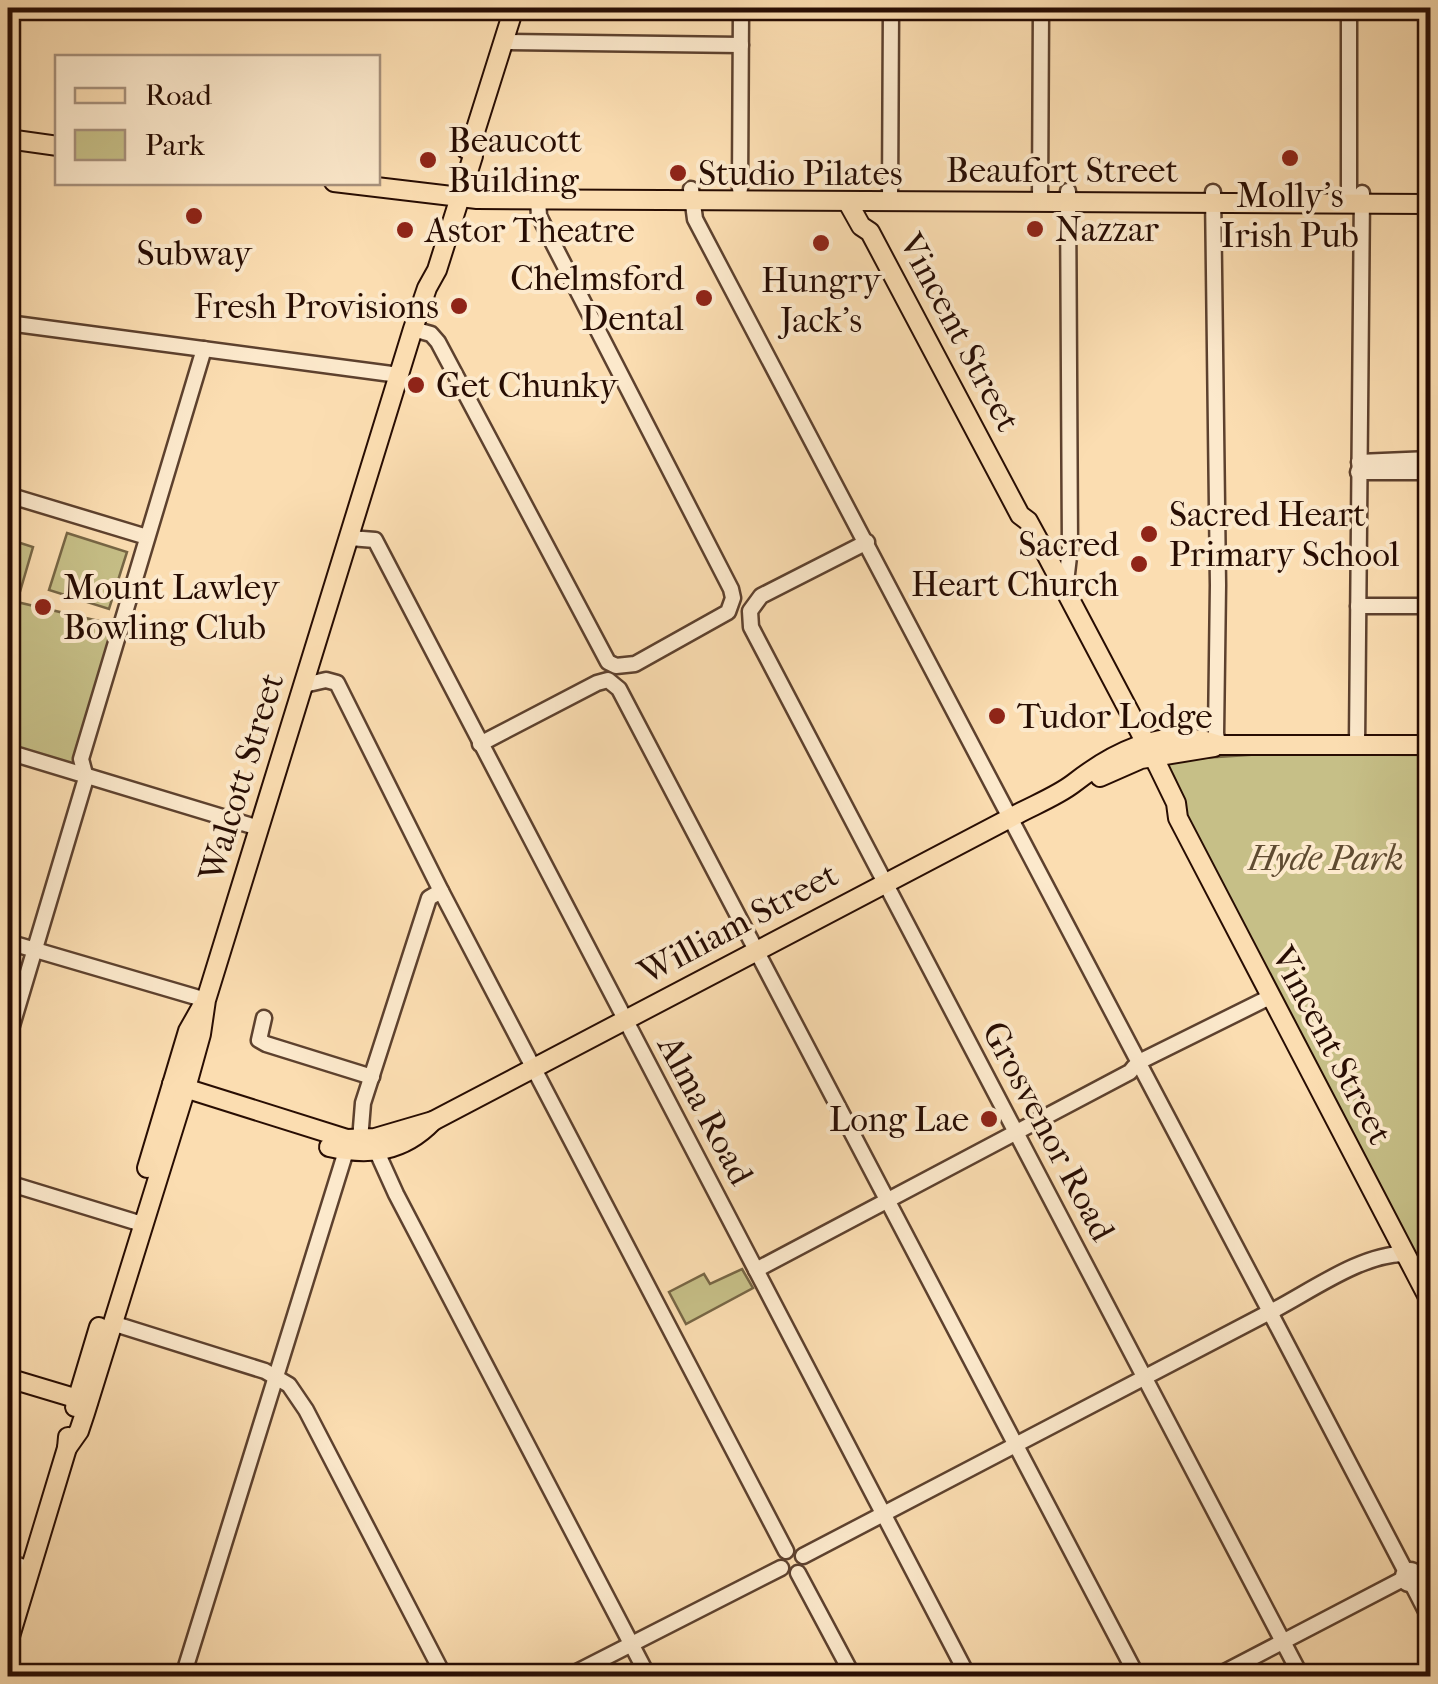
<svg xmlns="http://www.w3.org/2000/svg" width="1438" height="1684" viewBox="0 0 1438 1684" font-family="'IM FELL French Canon',serif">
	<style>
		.green { fill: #c6bf87; stroke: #776645; stroke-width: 2.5 }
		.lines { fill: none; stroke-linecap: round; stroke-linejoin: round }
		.minor-casing { stroke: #5d412e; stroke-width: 19 }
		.major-casing { stroke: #280d03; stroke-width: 22 }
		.minor { stroke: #fce9cc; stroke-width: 14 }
		.major { stroke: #fbddb1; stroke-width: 18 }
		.poi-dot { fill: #8f2418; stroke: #fce9cc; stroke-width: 4 }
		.labels { text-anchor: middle; stroke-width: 8; stroke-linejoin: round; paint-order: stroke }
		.poi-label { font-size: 35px; fill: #280d03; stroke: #fce9cc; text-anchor: start }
		.street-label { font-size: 35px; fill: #280d03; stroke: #fce9cc }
		.park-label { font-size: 35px; font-style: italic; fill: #5f4b31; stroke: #fce9cc }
	</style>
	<rect width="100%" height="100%" fill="#fbddb1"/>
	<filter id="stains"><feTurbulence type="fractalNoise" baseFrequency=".002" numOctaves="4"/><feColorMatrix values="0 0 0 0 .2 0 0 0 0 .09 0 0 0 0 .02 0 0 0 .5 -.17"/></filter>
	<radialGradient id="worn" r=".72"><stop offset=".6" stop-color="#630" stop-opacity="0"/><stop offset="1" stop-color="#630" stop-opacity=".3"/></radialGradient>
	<g class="green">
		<polygon points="67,533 127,552 109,609 49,590"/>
		<polygon points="8,539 33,547 17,602 120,626 80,776 8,752"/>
		<polygon points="1263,754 1430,755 1430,1282 1192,827 1167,766 1172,760"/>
		<polygon points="742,1269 753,1288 686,1324 669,1292 704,1274 710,1284"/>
	</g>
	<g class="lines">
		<defs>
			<g id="minor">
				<polyline points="492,8 513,10"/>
				<polyline points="503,42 741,45"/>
				<polyline points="691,189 695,219 1136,1057"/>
				<polyline points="740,189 741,8"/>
				<polyline points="1213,192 1218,585 1216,734 1219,745"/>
				<polyline points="890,201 891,8"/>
				<polyline points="1040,202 1041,8"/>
				<polyline points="1349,204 1349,8"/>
				<polyline points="8,323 399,375"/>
				<polyline points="413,329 431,334 438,342 608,662 616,666 635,664 728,612 733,598 731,589 539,216 538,199"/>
				<polyline points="1359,462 1430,459"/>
				<polyline points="1358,472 1430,472"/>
				<polyline points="8,495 147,537"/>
				<polyline points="350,538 375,540 968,1676"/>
				<polyline points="867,542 761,596 750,611 751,627 1301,1676"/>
				<polyline points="1065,591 1070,548 1068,191"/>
				<polyline points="1358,606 1430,606"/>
				<polyline points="304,685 326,680 337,683 441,891 786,1551"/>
				<polyline points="480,744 597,683 608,680 619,689 1137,1676"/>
				<polyline points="1357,745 1362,193"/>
				<polyline points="8,752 259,828"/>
				<polyline points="8,942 206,1000"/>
				<polyline points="264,1018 259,1040 266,1044 372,1077"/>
				<polyline points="8,1039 86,778 81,759 204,349"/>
				<polyline points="1145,1059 1270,997"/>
				<polyline points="1142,1069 1267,1306"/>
				<polyline points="360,1140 363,1103 429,898 441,891"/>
				<polyline points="377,1152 396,1194 648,1676"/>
				<polyline points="8,1183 142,1224"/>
				<polyline points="756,1270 1130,1072 1134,1067"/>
				<path d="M1276,1309C1312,1290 1364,1253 1405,1254"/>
				<polyline points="1273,1318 1406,1572"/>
				<polyline points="112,1323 265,1371 289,1385 306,1410 444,1676"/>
				<polyline points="803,1556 1264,1315"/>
				<polyline points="8,1562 30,1569"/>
				<circle cx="1410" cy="1577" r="7"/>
				<polyline points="798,1573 853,1676"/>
				<polyline points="1412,1584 1430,1619"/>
				<polyline points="183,1676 346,1151"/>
				<polyline points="569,1676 781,1568"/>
				<polyline points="1217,1676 1403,1579"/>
			</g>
			<g id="major">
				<polyline points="8,139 58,146"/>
				<polyline points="466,149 474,135 514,8"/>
				<polyline points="334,182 477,199 1430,204"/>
				<polyline points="847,201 861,226 870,232 1020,515 1028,521 1046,554 1158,766 1176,803 1178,818 1430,1301"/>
				<polyline points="1100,777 1141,759 1214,747"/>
				<path d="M172,1084L347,1139L375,1138L433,1121L1012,817C1031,806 1056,797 1074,783C1115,751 1166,725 1219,745H1430"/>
				<path d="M329,1147C370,1156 403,1152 433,1121"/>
				<polyline points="147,1168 188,1031 201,1008"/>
				<polyline points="8,1378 88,1402"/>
				<polyline points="75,1407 99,1327"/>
				<polyline points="67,1448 79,1431 85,1413 186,1088 201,1034 206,1000 413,329 427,288 437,270 473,156 471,143"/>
				<polyline points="8,1643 67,1448 68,1437"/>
			</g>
		</defs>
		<use href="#minor" class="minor-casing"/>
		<use href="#major" class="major-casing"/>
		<use href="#minor" class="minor"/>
		<use href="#major" class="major"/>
	</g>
	<g class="poi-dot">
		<circle cx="1290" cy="158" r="10"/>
		<circle cx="428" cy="160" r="10"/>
		<circle cx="678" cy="173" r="10"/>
		<circle cx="194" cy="216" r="10"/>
		<circle cx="1035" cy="229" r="10"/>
		<circle cx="405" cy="230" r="10"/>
		<circle cx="821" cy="243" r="10"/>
		<circle cx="704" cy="298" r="10"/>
		<circle cx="459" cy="306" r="10"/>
		<circle cx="416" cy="385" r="10"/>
		<circle cx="1149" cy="534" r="10"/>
		<circle cx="1139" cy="564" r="10"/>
		<circle cx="43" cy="607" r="10"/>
		<circle cx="997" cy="716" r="10"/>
		<circle cx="989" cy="1119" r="10"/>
	</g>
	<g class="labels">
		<g class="poi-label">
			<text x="448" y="152">Beaucott<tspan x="448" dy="40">Building</tspan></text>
			<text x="698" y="185">Studio Pilates</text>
			<text x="1290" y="207" text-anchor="middle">Molly's<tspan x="1290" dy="40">Irish Pub</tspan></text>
			<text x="1055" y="241">Nazzar</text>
			<text x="425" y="242">Astor Theatre</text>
			<text x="194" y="265" text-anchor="middle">Subway</text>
			<text x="684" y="290" text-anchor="end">Chelmsford<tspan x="684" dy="40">Dental</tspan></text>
			<text x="821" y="292" text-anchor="middle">Hungry<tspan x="821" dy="40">Jack's</tspan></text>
			<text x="439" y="318" text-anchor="end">Fresh Provisions</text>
			<text x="436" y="397">Get Chunky</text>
			<text x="1169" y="526">Sacred Heart<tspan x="1169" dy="40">Primary School</tspan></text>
			<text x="1119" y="556" text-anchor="end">Sacred<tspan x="1119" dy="40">Heart Church</tspan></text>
			<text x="63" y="599">Mount Lawley<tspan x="63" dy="40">Bowling Club</tspan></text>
			<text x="1017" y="728">Tudor Lodge</text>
			<text x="969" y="1131" text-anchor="end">Long Lae</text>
		</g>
		<g class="street-label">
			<text x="1062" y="182">Beaufort Street</text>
			<text transform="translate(960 332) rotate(62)" y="12">Vincent Street</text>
			<text transform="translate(241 777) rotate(-73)" y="12">Walcott Street</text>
			<text transform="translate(738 923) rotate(-28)" y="12">William Street</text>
			<text transform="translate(1332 1045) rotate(62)" y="12">Vincent Street</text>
			<text transform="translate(706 1110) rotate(62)" y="12">Alma Road</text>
			<text transform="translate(1049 1131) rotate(62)" y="12">Grosvenor Road</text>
		</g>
		<g class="park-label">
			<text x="1326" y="870">Hyde Park</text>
		</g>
	</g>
	<rect width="1438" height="1684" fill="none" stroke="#fbddb1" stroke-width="40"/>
	<rect x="10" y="10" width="1418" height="1664" fill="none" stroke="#280d03" stroke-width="5"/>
	<rect x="20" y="20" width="1398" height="1644" fill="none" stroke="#280d03" stroke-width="2.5"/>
	<rect x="55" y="55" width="325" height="130" fill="#fce9cc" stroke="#a7917c" stroke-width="2.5"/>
	<rect x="75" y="88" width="50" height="15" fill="#fbddb1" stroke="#a7917c" stroke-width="2.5"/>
	<text x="145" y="105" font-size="30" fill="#280d03">Road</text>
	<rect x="75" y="130" width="50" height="30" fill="#c6bf87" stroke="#a7917c" stroke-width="2.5"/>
	<text x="145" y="155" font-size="30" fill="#280d03">Park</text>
	<rect width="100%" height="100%" filter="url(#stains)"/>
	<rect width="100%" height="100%" fill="url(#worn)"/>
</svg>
